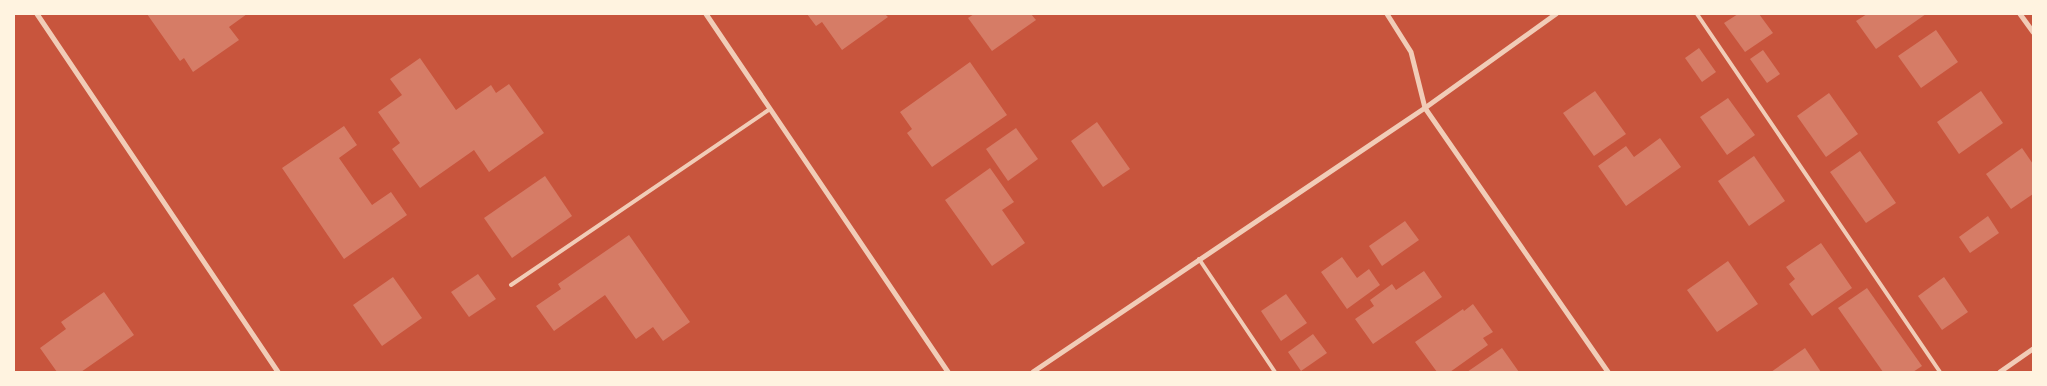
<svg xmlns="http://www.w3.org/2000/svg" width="2047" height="386" viewBox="0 0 2047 386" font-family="Commissioner,sans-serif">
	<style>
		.building { fill: #d67c66 }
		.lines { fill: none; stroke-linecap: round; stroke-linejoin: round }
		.service { stroke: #f1ccb7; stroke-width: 4 }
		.minor { stroke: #f1ccb7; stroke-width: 5 }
	</style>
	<rect width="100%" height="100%" fill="#c8553d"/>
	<g class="building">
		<polygon points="147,14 247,14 229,27 239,40 193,72 184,58 180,61"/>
		<polygon points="807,14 885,14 888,17 842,50 822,22 816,26"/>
		<polygon points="974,14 1031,14 1036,20 992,51 968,18"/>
		<polygon points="1738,14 1759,14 1773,33 1745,52 1724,23"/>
		<polygon points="1867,14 1926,14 1876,49 1856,21"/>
		<polygon points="1936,30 1958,62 1921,88 1898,56"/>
		<polygon points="1699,48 1716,72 1702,82 1685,58"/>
		<polygon points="1763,50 1780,74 1767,83 1750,59"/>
		<polygon points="420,58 456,110 491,85 496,93 509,84 544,133 489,172 474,150 420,188 392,149 400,143 378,112 402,95 390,79"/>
		<polygon points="970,62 1007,115 932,167 907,133 912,129 900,112"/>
		<polygon points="1595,91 1626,134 1594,156 1563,113"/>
		<polygon points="1981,91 2003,123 1959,154 1937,122"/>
		<polygon points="1829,93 1858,134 1826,157 1797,116"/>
		<polygon points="1728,98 1755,135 1727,155 1700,117"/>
		<polygon points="1097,122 1130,169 1103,187 1071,141"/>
		<polygon points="344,126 357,145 339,158 372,205 391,192 407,215 344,259 282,168"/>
		<polygon points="1016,128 1038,159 1008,181 986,149"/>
		<polygon points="1660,138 1681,167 1626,206 1598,166 1626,146 1634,157"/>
		<polygon points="2022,148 2033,164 2033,194 2011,209 1986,174"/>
		<polygon points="1860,151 1896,203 1866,223 1830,172"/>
		<polygon points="1754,156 1785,201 1749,226 1718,181"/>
		<polygon points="990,168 1014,202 1002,210 1025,243 992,266 945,200"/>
		<polygon points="545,176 572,216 512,258 484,218"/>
		<polygon points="1988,216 1999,233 1970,253 1959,237"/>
		<polygon points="1405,221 1419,240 1382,266 1369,246"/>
		<polygon points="629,235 690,322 663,341 653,327 636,339 605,295 554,331 536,306 561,289 558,284"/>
		<polygon points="1821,243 1852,288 1812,316 1789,284 1795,279 1786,267"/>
		<polygon points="1342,257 1357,278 1369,269 1380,285 1347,309 1321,272"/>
		<polygon points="1728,261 1758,304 1717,332 1687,290"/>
		<polygon points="1424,271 1442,297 1373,344 1355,319 1374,306 1370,300 1392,284 1396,290"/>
		<polygon points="478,274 496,299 469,317 451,292"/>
		<polygon points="393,277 422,318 382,346 353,305"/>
		<polygon points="1944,277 1968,312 1942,330 1918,296"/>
		<polygon points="1867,288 1922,366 1913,372 1883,372 1838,308"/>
		<polygon points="104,292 134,335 81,372 57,372 40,348 66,329 61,322"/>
		<polygon points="1286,294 1307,323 1281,341 1261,311"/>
		<polygon points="1473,304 1493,332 1483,338 1488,345 1450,372 1437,372 1415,342 1463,309 1464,311"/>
		<polygon points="1313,334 1327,353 1301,371 1288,352"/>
		<polygon points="1502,348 1519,372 1467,372"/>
		<polygon points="1805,348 1821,372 1771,372"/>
	</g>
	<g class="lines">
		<g class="service">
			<polyline points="1697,14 1940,372"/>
			<polyline points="1199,259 1275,372"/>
			<polyline points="511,285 770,109"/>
		</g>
		<g class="minor">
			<polyline points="37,14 278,372"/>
			<polyline points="706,14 948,372"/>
			<polyline points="1387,14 1411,52 1425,108 1608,372"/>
			<polyline points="2020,14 2033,32"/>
			<polyline points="1033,372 1425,108 1556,14"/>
			<polyline points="2000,372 2033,349"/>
		</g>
	</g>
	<rect width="2047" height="386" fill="none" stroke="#fff3e0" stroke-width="30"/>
</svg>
